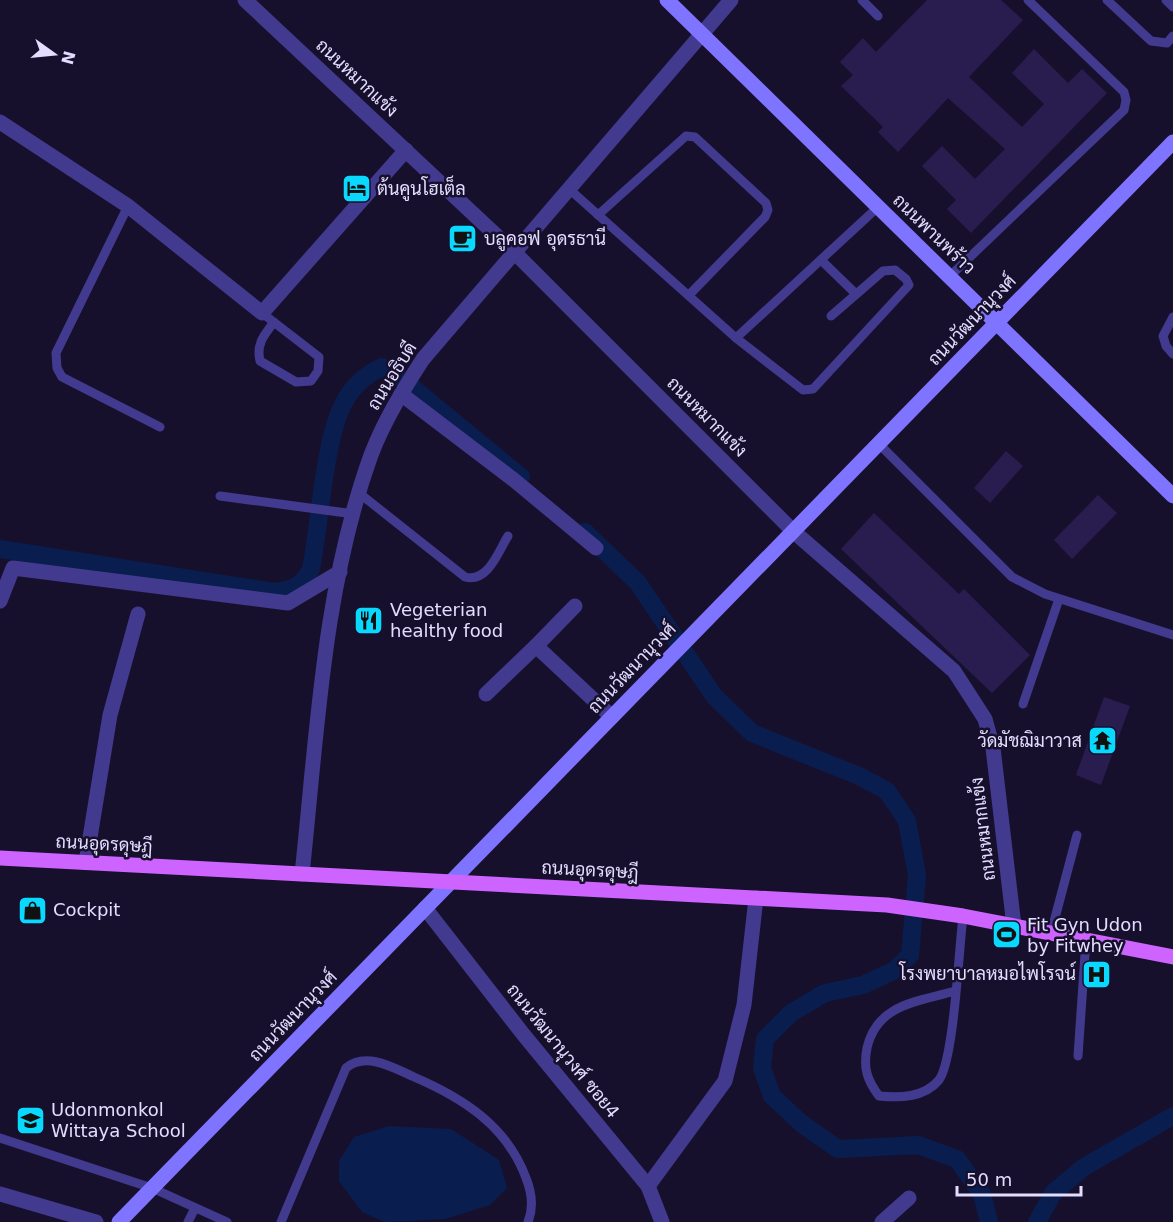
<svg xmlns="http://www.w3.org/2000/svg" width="1173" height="1222" viewBox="0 0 1173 1222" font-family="'DejaVu Sans',Sarabun,sans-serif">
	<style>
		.water { fill: #091e4e }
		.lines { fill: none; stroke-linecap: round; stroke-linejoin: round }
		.canal { stroke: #091e4e; stroke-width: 18 }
		.building { fill: #291c4f }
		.lane { stroke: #423a8e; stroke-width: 9 }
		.street { stroke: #423a8e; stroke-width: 15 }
		.secondary { stroke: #7f74ff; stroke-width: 15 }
		.primary { stroke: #ce64ff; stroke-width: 15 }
		.labels { text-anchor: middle; stroke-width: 5; stroke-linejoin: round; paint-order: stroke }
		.street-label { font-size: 18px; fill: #e3ddff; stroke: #17102d }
		.poi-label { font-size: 18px; fill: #e3ddff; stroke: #17102d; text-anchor: start }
	</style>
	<rect width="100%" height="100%" fill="#17102d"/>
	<polygon class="water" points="389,1126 451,1129 499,1160 507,1188 490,1205 445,1219 385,1222 362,1212 339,1181 339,1161 354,1137"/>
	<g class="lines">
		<g class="canal">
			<polyline points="585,532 638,583 714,696 752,733 859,776 887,791 907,821 917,875 910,955 895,970 863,985 825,993 791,1013 765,1039 762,1068 772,1096 802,1124 838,1149 918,1145 957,1159 982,1194 989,1222"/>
			<path d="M0,549L275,592C294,589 302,586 311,569C320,524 324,437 345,401C353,386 367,374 382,367L397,375L521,477"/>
			<polyline points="1037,1222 1053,1193 1084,1167 1173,1116"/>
		</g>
	</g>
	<g class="building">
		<polygon points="927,0 1001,0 1023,20 969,77 1022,127 1044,104 1012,73 1034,49 1068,83 1082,69 1107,93 971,233 947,209 956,200 922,166 942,146 975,179 1005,149 948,98 898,152 878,132 883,127 841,86 853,75 840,62 863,38 876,52"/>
		<polygon points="1006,451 1023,466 990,503 974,488"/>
		<polygon points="1098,495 1117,513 1072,559 1054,540"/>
		<polygon points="874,513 959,594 964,589 1030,655 992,693 841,549"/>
		<polygon points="1104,697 1130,706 1101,785 1076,775"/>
	</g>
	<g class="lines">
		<g class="lane">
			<polyline points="862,0 878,16"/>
			<polyline points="1107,0 1151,41 1167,43 1173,36"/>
			<polyline points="1166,0 1173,7"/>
			<polyline points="568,188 736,338 803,390 813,389 909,285 906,279 895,270 883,271 831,316"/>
			<polyline points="128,206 56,353 57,368 62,377 160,427"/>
			<polyline points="598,215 686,136 695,137 766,203 768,210 765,217 689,295"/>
			<polyline points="821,260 856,294"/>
			<polyline points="949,277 1124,110 1126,100 1124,92 1028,0"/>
			<path d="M262,313L319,357L318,371L311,381L296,382L260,361C256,344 264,335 274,322"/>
			<polyline points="1173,317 1163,336 1166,346 1173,354"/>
			<polyline points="736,338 878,207"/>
			<polyline points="879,444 1012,577 1045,594 1173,635"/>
			<path d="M359,493L465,577C488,583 498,552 508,536"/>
			<polyline points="220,496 354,514"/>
			<polyline points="1023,704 1059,599"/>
			<polyline points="1051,933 1077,835"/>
			<path d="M955,991C917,1002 877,1004 867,1048C863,1068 867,1080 879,1096C899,1098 924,1098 939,1080C954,1060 959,947 963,916"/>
			<polyline points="1078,1056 1086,940"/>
			<polyline points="0,1138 152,1188 227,1222"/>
			<polyline points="188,1222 195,1208"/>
			<path d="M281,1222L346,1068C366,1051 394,1068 414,1077C463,1098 507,1126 526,1178C532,1193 534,1207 528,1222"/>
		</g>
		<g class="street">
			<polyline points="245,0 514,252 793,531 954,671 985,719 993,748 1014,926"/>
			<polyline points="0,122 128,206 262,313 406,150"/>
			<polyline points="401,394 514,480 596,548"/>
			<polyline points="0,601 13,568 288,603 340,572"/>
			<polyline points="536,646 575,606"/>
			<polyline points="486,694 536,646 612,717"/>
			<polyline points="86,862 110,715 138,614"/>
			<path d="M302,874C317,735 323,588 371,455C384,421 403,390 423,359L731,0"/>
			<polyline points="425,908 523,1034 648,1186 662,1222"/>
			<polyline points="648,1186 725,1081 744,1005 756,898"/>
			<polyline points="0,1194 96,1222"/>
			<polyline points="882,1222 909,1198"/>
		</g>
		<g class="secondary">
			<polyline points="667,0 1173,496"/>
			<polyline points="119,1222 1173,142"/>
		</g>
		<polyline class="primary" points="0,858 887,905 963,916 1173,957"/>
	</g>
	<defs>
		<symbol id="hotel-square" viewBox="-11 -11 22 22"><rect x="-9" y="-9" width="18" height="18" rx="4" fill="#09d8ff" stroke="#17102d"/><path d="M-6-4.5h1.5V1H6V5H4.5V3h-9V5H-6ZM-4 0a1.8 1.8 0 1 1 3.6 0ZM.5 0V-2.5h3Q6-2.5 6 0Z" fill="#111"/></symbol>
		<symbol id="cafe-square" viewBox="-11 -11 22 22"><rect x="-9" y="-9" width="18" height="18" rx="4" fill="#09d8ff" stroke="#17102d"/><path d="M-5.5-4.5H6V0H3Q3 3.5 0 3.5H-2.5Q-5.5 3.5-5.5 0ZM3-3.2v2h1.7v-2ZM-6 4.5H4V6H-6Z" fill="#111"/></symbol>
		<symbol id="restaurant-square" viewBox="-11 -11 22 22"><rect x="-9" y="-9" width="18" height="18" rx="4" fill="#09d8ff" stroke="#17102d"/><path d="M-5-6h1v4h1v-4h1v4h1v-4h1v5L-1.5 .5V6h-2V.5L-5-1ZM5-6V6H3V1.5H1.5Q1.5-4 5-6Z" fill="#111"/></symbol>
		<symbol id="temple-square" viewBox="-11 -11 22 22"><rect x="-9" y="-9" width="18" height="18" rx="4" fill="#09d8ff" stroke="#17102d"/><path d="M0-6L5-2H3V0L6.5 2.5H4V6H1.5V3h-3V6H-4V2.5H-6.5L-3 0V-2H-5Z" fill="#111"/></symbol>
		<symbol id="shop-square" viewBox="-11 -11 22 22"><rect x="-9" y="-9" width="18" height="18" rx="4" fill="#09d8ff" stroke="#17102d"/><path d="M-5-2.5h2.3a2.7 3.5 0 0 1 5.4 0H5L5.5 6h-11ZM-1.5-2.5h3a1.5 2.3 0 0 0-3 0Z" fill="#111"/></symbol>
		<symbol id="stadium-square" viewBox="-11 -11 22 22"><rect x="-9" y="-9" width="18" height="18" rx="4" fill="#09d8ff" stroke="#17102d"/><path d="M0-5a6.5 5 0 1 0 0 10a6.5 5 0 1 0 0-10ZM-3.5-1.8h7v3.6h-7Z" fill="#111"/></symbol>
		<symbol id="hospital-square" viewBox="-11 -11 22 22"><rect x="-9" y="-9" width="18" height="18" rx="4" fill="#09d8ff" stroke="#17102d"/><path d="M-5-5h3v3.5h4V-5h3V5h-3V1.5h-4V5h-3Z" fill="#111"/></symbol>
		<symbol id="school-square" viewBox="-11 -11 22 22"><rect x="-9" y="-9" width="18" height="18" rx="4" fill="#09d8ff" stroke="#17102d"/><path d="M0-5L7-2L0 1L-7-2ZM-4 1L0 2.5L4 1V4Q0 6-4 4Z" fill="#111"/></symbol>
	</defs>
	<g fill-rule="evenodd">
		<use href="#hotel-square" x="340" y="172" width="33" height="33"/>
		<use href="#cafe-square" x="446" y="222" width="33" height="33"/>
		<use href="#restaurant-square" x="352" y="604" width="33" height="33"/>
		<use href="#temple-square" x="1086" y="724" width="33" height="33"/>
		<use href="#shop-square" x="16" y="894" width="33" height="33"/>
		<use href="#stadium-square" x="990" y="918" width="33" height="33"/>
		<use href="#hospital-square" x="1080" y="958" width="33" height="33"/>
		<use href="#school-square" x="14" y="1104" width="33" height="33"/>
	</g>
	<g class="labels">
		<g class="street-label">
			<text transform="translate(357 78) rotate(43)" y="6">ถนนหมากแข้ง</text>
			<text transform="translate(934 234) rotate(44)" y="6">ถนนพานพร้าว</text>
			<text transform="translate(972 320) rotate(-46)" y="6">ถนนวัฒนานุวงศ์</text>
			<text transform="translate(392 376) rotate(-58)" y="6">ถนนอธิบดี</text>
			<text transform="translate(707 417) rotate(45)" y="6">ถนนหมากแข้ง</text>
			<text transform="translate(632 668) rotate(-46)" y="6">ถนนวัฒนานุวงศ์</text>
			<text transform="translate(983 829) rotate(-97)" y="6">ถนนหมากแข้ง</text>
			<text transform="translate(104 844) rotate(3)" y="6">ถนนอุดรดุษฎี</text>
			<text transform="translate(590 870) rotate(3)" y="6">ถนนอุดรดุษฎี</text>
			<text transform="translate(293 1016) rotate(-46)" y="6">ถนนวัฒนานุวงศ์</text>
			<text transform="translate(563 1051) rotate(51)" y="6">ถนนวัฒนานุวงศ์ ซอย4</text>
		</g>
		<g class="poi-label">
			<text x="377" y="195">ต้นคูนโฮเต็ล</text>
			<text x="484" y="245">บลูคอฟ อุดรธานี</text>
			<text x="390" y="616">Vegeterian<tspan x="390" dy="21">healthy food</tspan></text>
			<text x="1082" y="747" text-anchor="end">วัดมัชฌิมาวาส</text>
			<text x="53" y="916">Cockpit</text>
			<text x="1027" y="931">Fit Gyn Udon<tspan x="1027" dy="21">by Fitwhey</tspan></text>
			<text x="1076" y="980" text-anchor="end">โรงพยาบาลหมอไพโรจน์</text>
			<text x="51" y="1116">Udonmonkol<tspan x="51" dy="21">Wittaya School</tspan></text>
		</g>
	</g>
	<g transform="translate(54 54) rotate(105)" stroke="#17102d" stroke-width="4.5" paint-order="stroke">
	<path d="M0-4.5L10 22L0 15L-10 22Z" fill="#e3ddff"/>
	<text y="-9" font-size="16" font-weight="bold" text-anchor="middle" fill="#e3ddff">N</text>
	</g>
	<path d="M957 1186v9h124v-9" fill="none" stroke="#e3ddff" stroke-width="3"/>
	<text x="966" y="1186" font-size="18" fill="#e3ddff" stroke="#17102d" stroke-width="4.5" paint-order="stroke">50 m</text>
</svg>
